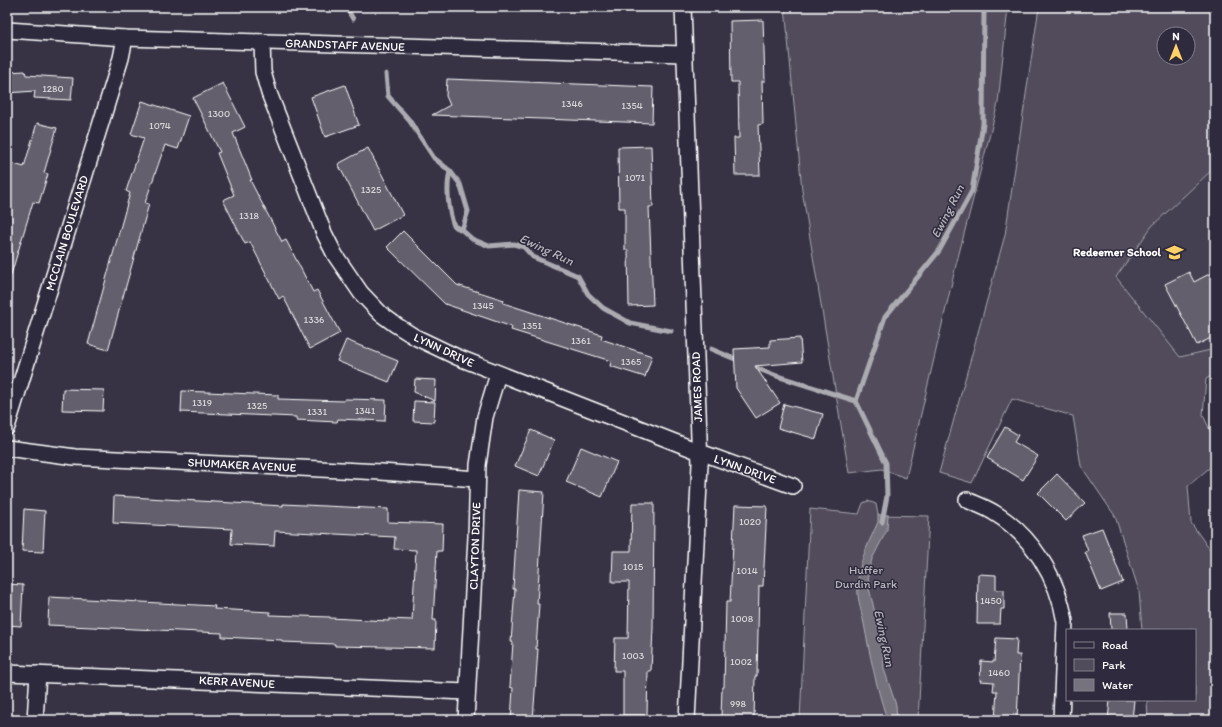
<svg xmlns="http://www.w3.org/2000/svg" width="1222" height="727" viewBox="0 0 1222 727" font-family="Itim,sans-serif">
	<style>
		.built { fill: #444051 }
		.green { fill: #514c5c; stroke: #a8a6ae; fill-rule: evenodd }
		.water { fill: #76737f; stroke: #adabb2 }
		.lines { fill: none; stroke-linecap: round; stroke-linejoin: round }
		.stream { stroke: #adabb2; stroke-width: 5 }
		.building { fill: #635f6d; stroke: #fff }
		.street-casing { stroke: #fff; stroke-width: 18 }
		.street { stroke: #2f2a3d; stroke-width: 15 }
		.labels { text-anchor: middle; stroke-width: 3; stroke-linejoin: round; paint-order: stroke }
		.number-label { font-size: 10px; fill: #d8d7da }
		.street-label { font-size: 12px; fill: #fff; stroke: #2f2a3d }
		.poi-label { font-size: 12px; font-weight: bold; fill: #fff; stroke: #2f2a3d; text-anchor: end }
		.park-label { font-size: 12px; fill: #b9b7be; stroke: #2f2a3d }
		.water-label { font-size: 13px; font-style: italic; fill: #b4b2b9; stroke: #2f2a3d }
	</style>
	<rect width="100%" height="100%" fill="#373345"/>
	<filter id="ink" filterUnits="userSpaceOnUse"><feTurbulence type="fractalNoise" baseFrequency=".025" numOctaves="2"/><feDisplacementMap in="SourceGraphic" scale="8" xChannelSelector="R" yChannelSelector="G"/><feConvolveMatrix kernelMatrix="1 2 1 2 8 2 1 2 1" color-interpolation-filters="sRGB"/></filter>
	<g filter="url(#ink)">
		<polygon class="built" points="1215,167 1215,349 1180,357 1116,277 1152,226"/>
		<g class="green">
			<polygon points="785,7 1008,7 998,103 956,265 906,478 882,469 849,473 802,190"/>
			<path d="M1039,7H1215V167L1152,226L1116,277L1180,357L1215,349V374L1206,379L1203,415L1215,441V463L1188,486L1191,523L1215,557V720H1148L1147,700H1195V630H1142L1139,591L1115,516L1081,466L1073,416L1012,399L972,483L939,473L1005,235ZM1164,34H1188V58H1164Z"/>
			<polygon points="868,501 876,504 878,515 929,516 918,720 800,720 810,509 859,514 863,503"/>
		</g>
		<path class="water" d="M878,515H888L887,530L872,559L868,574L869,588L882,642L884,669L896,705L897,720H885L886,716C876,686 870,655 864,624C861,608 856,597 858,579C860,559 870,540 878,522Z"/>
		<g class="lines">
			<g class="stream">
				<polyline points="346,7 353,19"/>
				<polyline points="386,74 388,96 409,120 434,158 450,171 460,184 468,211 462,230 472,239 489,246 514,244 524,247 533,257 578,276 588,294 603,308 630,323 671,331"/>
				<path d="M450,171C446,188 448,209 454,226L462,230"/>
				<polyline points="711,349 740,361"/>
				<polyline points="751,366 777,376 856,401"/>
				<polyline points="882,522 887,496 886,463 856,401 885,317 939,251 972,191 983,124 984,7"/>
			</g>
		</g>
		<g class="building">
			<polygon points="763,20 765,81 762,81 763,124 758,125 760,175 735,175 734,138 739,138 738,82 731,82 730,21"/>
			<polygon points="25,71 26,75 73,78 71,100 34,98 35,91 7,93 7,72"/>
			<polygon points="447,79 653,87 652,123 432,115 450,105 446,96"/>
			<polygon points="223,83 245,127 233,133 252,180 250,180 282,242 286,240 313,292 317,290 340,333 310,349 283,296 279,299 250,242 245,244 223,200 234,195 217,153 220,152 193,98"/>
			<polygon points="345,85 359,125 325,137 311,97"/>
			<polygon points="142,101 189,116 178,149 165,145 145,203 149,204 108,350 88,344 130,193 126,191 144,138 131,134"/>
			<polygon points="37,123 57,128 44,173 48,174 39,203 33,202 10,278 7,277 7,162 24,167"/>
			<polygon points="651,146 653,207 649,207 653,305 629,306 628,250 625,250 625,208 619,208 618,147"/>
			<polygon points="368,148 403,215 373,231 338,164"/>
			<polygon points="403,231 457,285 504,300 503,303 602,335 601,339 652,356 645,377 610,366 611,361 511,330 512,327 445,304 387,247"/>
			<polygon points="1215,271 1215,336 1197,345 1165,284 1189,272 1194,282"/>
			<polygon points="800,338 802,362 755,366 780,403 756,418 736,388 734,349 770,347 770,340"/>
			<polygon points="346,340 398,361 389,382 337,361"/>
			<polygon points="415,379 436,380 435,401 414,392"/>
			<polygon points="63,389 104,390 103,411 62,410"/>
			<polygon points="182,391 278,395 278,399 344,401 345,399 386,400 385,421 338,419 337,422 296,420 296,417 181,412"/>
			<polygon points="414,401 435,402 434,422 413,421"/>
			<polygon points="784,404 823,414 816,439 778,428"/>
			<polygon points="1005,427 1018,435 1014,442 1038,456 1023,480 987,458"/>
			<polygon points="531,430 554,440 539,476 515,466"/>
			<polygon points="581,447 617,462 602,497 566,482"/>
			<polygon points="1057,474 1085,503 1066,521 1038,493"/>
			<polygon points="519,490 544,492 537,604 539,604 536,649 538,649 533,720 511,720 513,688 510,687 513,642 511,642 515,589 513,589"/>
			<polygon points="114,496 283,506 283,504 388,509 388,522 443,524 442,551 437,551 433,620 436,620 435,648 335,646 335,644 282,642 282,640 222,637 222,633 48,625 49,597 215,606 214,609 270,612 270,615 330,617 330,618 389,621 389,619 412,620 416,550 394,549 395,537 275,531 274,546 231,544 232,529 113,523"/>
			<polygon points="632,503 654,503 653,628 651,671 648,671 647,715 623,715 623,671 614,671 615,638 628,638 629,582 612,582 613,551 631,551"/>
			<polygon points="735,505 767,506 763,586 759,586 757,676 755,676 754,719 721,717 722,687 724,687 726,602 730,602"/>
			<polygon points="24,509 45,511 43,552 22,551"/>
			<polygon points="1102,528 1123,582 1101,591 1085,552 1088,551 1082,535"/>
			<polygon points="978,574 996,575 996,590 1004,590 1004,609 1001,609 1000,624 977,624"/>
			<polygon points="7,584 23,585 21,626 7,625"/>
			<polygon points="1110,613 1127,613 1128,630 1111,630"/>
			<polygon points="996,638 1017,639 1016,655 1020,655 1017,720 995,720 997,691 993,691 994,682 980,681 981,661 994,662"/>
			<polygon points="1110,700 1134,700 1132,720 1108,720"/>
		</g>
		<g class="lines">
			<defs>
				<g id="street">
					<polyline points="683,7 700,464 687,720"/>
					<polyline points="7,30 125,38 684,54"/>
					<polyline points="262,42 263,72 269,93 324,233 335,255 361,293 381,314 396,325 415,337 457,357 700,452 793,486"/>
					<polyline points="7,427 121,58 125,38"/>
					<polyline points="7,448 75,457 381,472 477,479"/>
					<path d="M967,500C976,504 985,507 993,512C1032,535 1058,578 1065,622L1061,720"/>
					<polyline points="7,673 467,692"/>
					<polyline points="35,720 38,674"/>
					<polyline points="466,720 476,537 478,465 485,417 498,374"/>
				</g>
			</defs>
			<use href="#street" class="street-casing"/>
			<use href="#street" class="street"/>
		</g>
	</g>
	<defs>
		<symbol id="school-bare" viewBox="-9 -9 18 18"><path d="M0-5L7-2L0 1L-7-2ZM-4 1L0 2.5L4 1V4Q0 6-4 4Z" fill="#ffd166" stroke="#2f2a3d" stroke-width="2.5" paint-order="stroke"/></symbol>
	</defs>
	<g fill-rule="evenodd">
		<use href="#school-bare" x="1162" y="240" width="25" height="25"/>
	</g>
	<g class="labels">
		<g class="number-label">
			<text x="53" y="92">1280</text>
			<text x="572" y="107">1346</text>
			<text x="632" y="109">1354</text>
			<text x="219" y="117">1300</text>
			<text x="160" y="129">1074</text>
			<text x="635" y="181">1071</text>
			<text x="371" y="193">1325</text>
			<text x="249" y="219">1318</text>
			<text x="483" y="309">1345</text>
			<text x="314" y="323">1336</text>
			<text x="532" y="329">1351</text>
			<text x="581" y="344">1361</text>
			<text x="631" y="365">1365</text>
			<text x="202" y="406">1319</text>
			<text x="257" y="409">1325</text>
			<text x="365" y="414">1341</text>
			<text x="317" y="415">1331</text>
			<text x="750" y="525">1020</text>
			<text x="633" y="570">1015</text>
			<text x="747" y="574">1014</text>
			<text x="991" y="604">1450</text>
			<text x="742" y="622">1008</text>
			<text x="633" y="659">1003</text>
			<text x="741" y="665">1002</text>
			<text x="999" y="676">1460</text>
			<text x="738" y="707">998</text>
		</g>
		<g class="street-label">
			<text transform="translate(345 45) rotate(2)" y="4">GRANDSTAFF AVENUE</text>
			<text transform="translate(67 233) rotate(-73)" y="4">MCCLAIN BOULEVARD</text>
			<text transform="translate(444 350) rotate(25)" y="4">LYNN DRIVE</text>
			<text transform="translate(697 387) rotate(-92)" y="4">JAMES ROAD</text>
			<text transform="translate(242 465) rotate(3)" y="4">SHUMAKER AVENUE</text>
			<text transform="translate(745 469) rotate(20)" y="4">LYNN DRIVE</text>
			<text transform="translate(475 546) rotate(-88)" y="4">CLAYTON DRIVE</text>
			<text transform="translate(237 682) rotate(3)" y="4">KERR AVENUE</text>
		</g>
		<g class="poi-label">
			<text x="1161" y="256">Redeemer School</text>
		</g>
		<g class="park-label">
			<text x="866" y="574">Huffer<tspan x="866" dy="14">Durdin Park</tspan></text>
		</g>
		<g class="water-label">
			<text transform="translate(947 211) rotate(-63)" y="5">Ewing Run</text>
			<text transform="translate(547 249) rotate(25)" y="5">Ewing Run</text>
			<text transform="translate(885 638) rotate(78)" y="5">Ewing Run</text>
		</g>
	</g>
	<rect width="1222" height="727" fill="none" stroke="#2f2a3d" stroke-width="24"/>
	<rect x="12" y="12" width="1198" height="703" fill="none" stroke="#fff" stroke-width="1.5" filter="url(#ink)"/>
	<rect x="1066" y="629" width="130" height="72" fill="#2f2a3d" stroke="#827f8b"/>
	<rect x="1074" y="642" width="20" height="6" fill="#2f2a3d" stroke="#827f8b"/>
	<text x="1102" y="649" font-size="12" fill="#ffffff">Road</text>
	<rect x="1074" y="659" width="20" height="12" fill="#514c5c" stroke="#827f8b"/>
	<text x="1102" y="669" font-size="12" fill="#ffffff">Park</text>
	<rect x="1074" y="679" width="20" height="12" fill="#76737f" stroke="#827f8b"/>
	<text x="1102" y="689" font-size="12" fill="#ffffff">Water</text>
	<g transform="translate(1176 46)"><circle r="19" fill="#2f2a3d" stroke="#827f8b"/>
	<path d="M0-3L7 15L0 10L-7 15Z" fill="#ffd166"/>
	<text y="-6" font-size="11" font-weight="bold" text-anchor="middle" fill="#ffffff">N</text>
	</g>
</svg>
